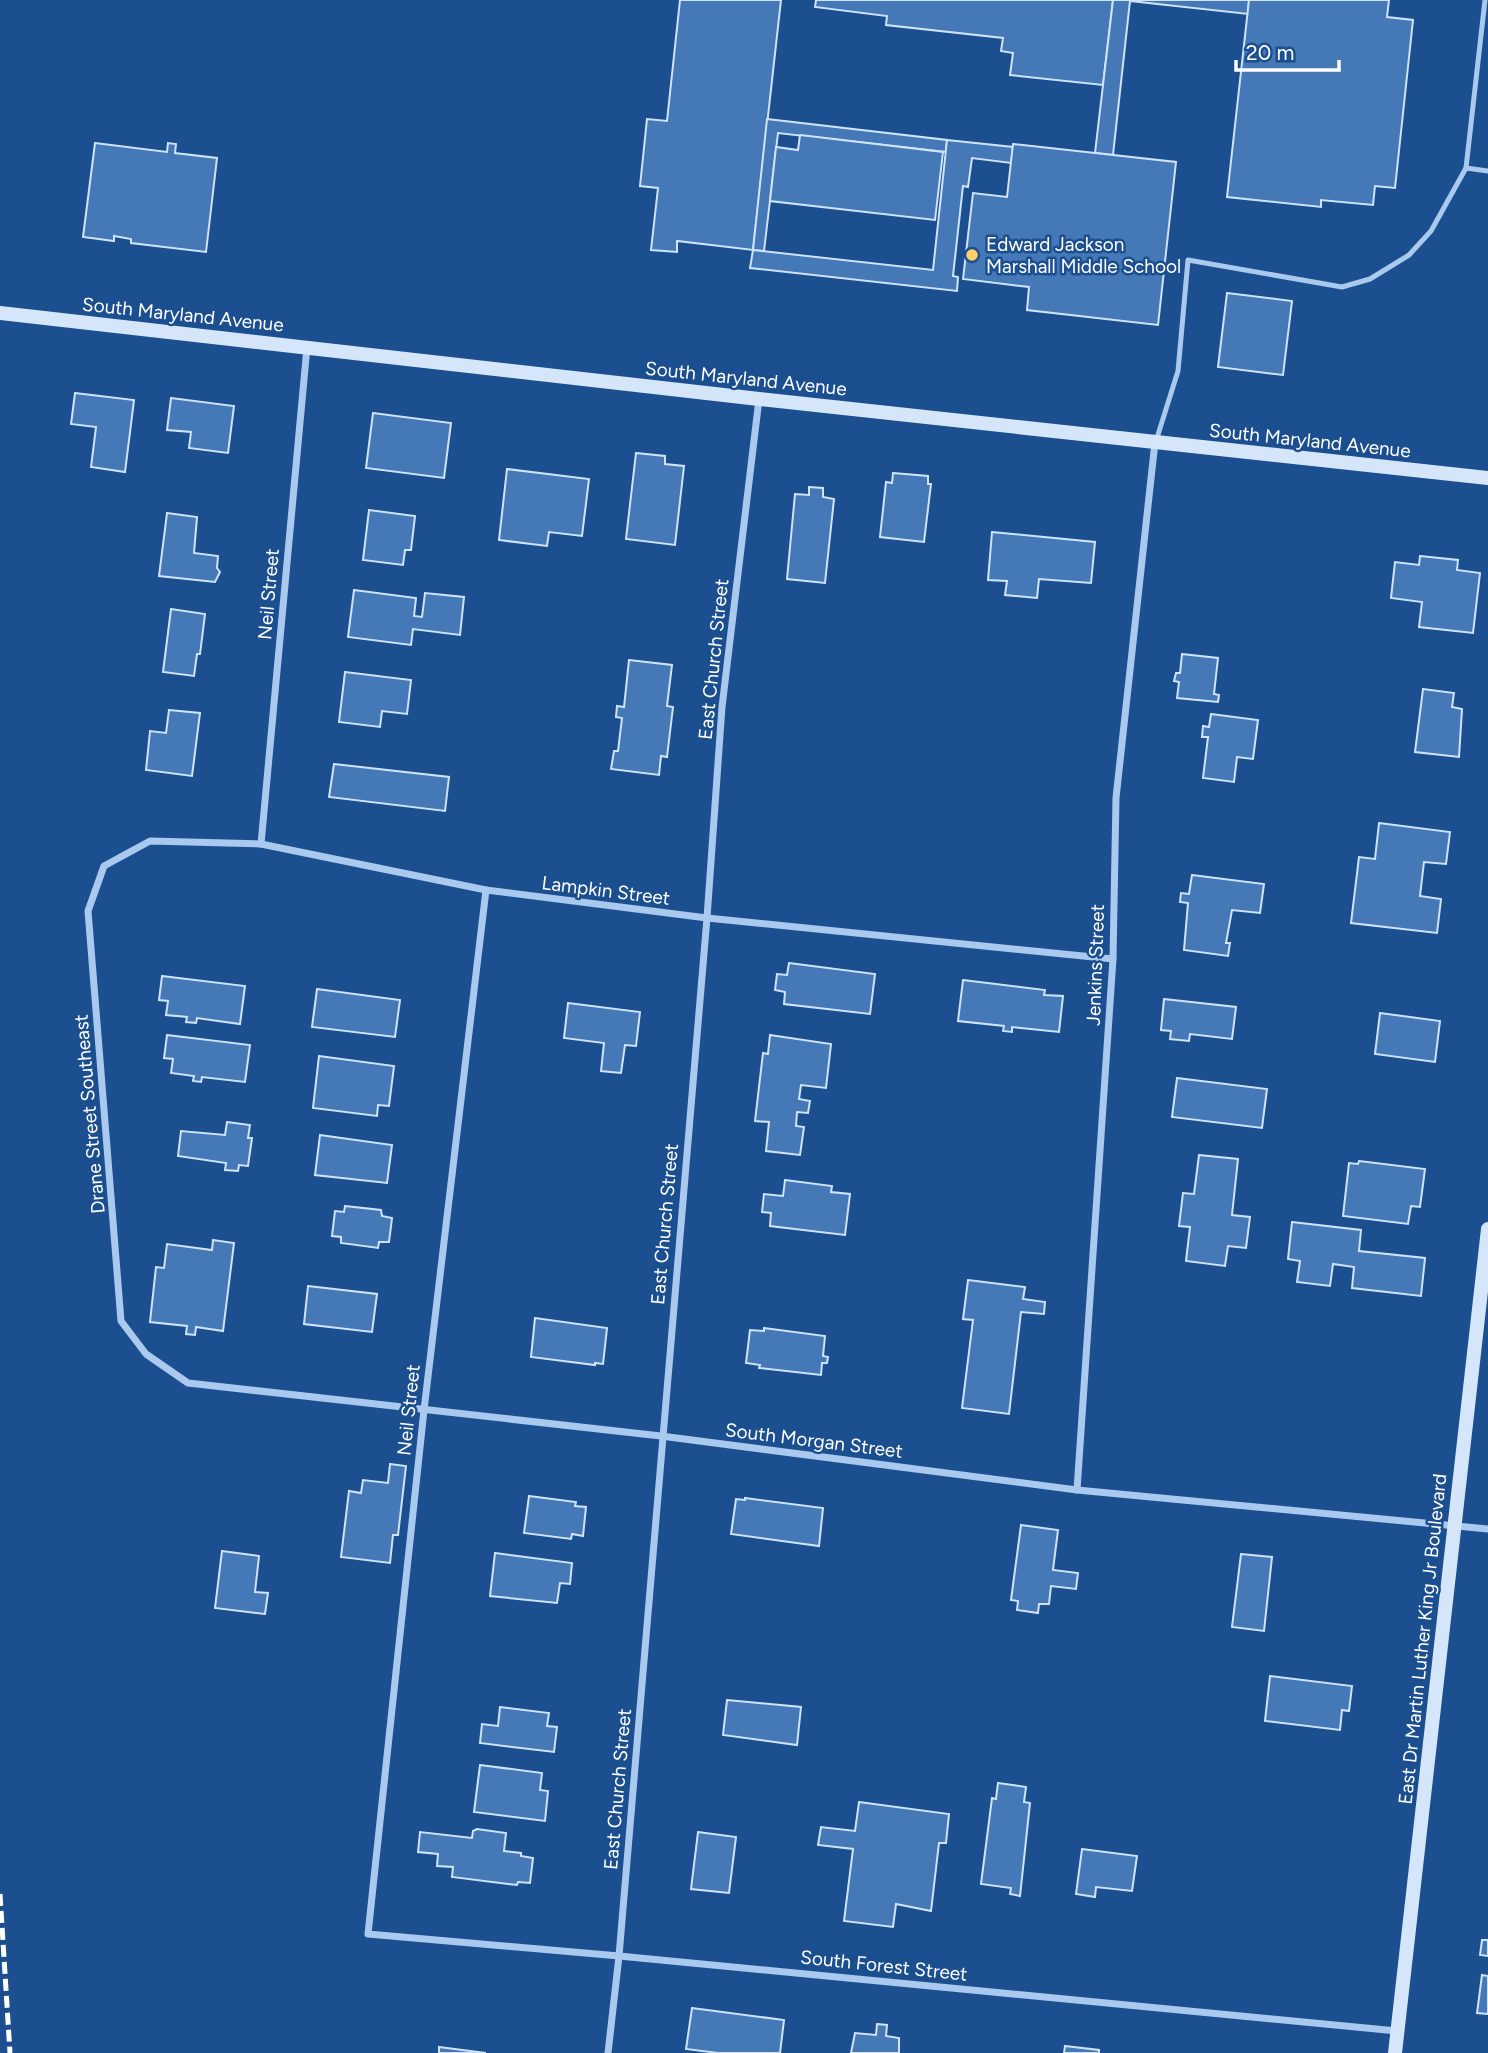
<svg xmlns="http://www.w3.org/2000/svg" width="1488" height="2053" viewBox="0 0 1488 2053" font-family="Figtree,sans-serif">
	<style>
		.building { fill: #4478b7; stroke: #cfe3fa; stroke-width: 2 }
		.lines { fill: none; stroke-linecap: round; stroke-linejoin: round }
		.lane { stroke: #a9c9ee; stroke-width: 5 }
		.street { stroke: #a9c9ee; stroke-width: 7 }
		.secondary { stroke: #d6e6fa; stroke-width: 14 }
		.rail { stroke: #fff; stroke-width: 5; stroke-dasharray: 12 5; stroke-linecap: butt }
		.poi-dot { fill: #ffd166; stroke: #1b4f8f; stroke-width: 2.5 }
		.labels { text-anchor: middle; stroke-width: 5; stroke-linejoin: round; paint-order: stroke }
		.poi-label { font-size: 19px; fill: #fff; stroke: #1b4f8f; text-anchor: start }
		.street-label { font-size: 19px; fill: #fff; stroke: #1b4f8f }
	</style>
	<rect width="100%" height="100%" fill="#1b4f8f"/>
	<g class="building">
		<polygon points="680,0 781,0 753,250 677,241 677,252 651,250 658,188 640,186 647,119 667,121"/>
		<polygon points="816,0 1113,0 1103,85 1010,75 1013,53 1001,51 1003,38 886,25 887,16 815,7"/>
		<polygon points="1113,0 1249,0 1248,14 1130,1 1113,155 1095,153"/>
		<polygon points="1249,0 1389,0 1387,17 1413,20 1395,188 1375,186 1373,205 1321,200 1321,207 1227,197"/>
		<polygon points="767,119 947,140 946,152 778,133 764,251 753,250"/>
		<polygon points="800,135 943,152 935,220 770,201 776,147 798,150"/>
		<polygon points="947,140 1013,147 1011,163 972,158 968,187 963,186 953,276 958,277 957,291 750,268 753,250 933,270"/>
		<polygon points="95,143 167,152 168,143 176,144 175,153 217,158 206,252 131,243 131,239 114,236 114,241 83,237"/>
		<polygon points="1013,144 1176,162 1158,325 1027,310 1029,287 963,279 973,193 1007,197"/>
		<polygon points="1227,293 1292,301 1283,375 1218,367"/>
		<polygon points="75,393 134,400 125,472 91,467 96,427 71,424"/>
		<polygon points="171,398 234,406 228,453 189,448 191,432 167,430"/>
		<polygon points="373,413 451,423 444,478 366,468"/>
		<polygon points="636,453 665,456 665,464 684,466 675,545 626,539"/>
		<polygon points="507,469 589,479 582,536 549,532 547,546 499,540"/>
		<polygon points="893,473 928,476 928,484 931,484 924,542 880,537 886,482 892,483"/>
		<polygon points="809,487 823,488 823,497 834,499 825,583 787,579 795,494 809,495"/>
		<polygon points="369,510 415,516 411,550 405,550 403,565 363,560"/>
		<polygon points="167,513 197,517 194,553 218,556 217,568 220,572 215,582 159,576"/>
		<polygon points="992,532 1095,542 1091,583 1039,579 1037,598 1005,595 1007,581 988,580"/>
		<polygon points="1420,556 1458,560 1457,570 1480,573 1473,633 1419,627 1422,602 1391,598 1395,562 1419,565"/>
		<polygon points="354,590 416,598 414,616 422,617 425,593 464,597 460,635 413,629 411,645 348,637"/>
		<polygon points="171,609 205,614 200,654 197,654 194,676 163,672"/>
		<polygon points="1182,654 1218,658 1214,694 1219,695 1218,702 1177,698 1179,682 1174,681 1176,673 1180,673"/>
		<polygon points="629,660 672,665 667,706 673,707 667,757 661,756 659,775 611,769 614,751 618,751 622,718 616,717 617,706 624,707"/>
		<polygon points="345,672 411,680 407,714 382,711 380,727 339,722"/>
		<polygon points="1423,689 1454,693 1452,707 1462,709 1459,757 1415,752"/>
		<polygon points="169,710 200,713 192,776 146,770 150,731 166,733"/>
		<polygon points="1211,714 1258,720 1253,759 1237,757 1234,782 1203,778 1208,737 1202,737 1203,726 1209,727"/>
		<polygon points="334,764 449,777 445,811 329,797"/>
		<polygon points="1379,823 1450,832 1446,864 1424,862 1420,896 1441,899 1437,933 1351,923 1359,857 1375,859"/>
		<polygon points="1192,875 1264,884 1260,913 1232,910 1226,943 1230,943 1228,956 1184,950 1188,903 1180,902 1181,893 1189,894"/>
		<polygon points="789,963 875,974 870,1014 784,1004 785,992 775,990 777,974 787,975"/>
		<polygon points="162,976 245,986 240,1024 197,1018 196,1023 186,1022 187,1017 166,1015 168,1001 159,1000"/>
		<polygon points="963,980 1045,990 1044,995 1063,996 1059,1032 1012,1027 1012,1032 1003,1031 1004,1026 958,1021"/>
		<polygon points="317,989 400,1000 395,1037 312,1027"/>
		<polygon points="1164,999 1236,1007 1232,1039 1190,1034 1189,1041 1170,1039 1171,1031 1161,1030"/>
		<polygon points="568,1003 640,1012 636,1046 625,1045 621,1073 601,1071 604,1043 564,1038"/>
		<polygon points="1380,1013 1440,1021 1435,1062 1375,1054"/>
		<polygon points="167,1035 250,1045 245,1082 202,1077 201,1082 193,1081 194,1076 171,1073 173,1059 164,1058"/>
		<polygon points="770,1035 831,1044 826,1088 801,1085 799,1099 810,1101 808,1113 797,1112 796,1126 804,1127 800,1155 766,1151 769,1122 755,1121 763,1053 768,1054"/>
		<polygon points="319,1056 394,1066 389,1106 378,1105 377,1116 313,1108"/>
		<polygon points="1177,1078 1267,1089 1262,1128 1172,1117"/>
		<polygon points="227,1122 250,1125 248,1138 252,1138 248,1166 239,1165 238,1171 225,1170 226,1163 178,1156 181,1131 225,1135"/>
		<polygon points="320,1135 392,1145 387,1183 315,1175"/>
		<polygon points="1199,1155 1238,1159 1232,1215 1250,1217 1246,1248 1228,1246 1225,1266 1186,1261 1190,1227 1179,1226 1183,1193 1194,1194"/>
		<polygon points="1359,1161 1425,1169 1420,1207 1411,1206 1408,1224 1343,1216 1349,1163 1358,1164"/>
		<polygon points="785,1180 832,1186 831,1192 850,1194 845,1235 770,1226 771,1213 762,1212 764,1194 783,1196"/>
		<polygon points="345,1206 381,1210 382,1216 392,1218 389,1242 379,1242 378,1248 341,1243 341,1237 332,1236 335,1211 344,1212"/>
		<polygon points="1292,1222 1361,1230 1359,1251 1425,1258 1421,1296 1352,1288 1354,1267 1333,1264 1330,1286 1297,1282 1300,1261 1288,1259"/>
		<polygon points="213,1240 234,1243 223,1331 196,1327 195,1335 186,1334 187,1326 150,1322 156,1267 164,1268 167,1244 212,1250"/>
		<polygon points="968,1280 1025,1287 1023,1299 1045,1302 1044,1314 1021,1312 1009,1414 962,1408 973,1320 963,1319"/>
		<polygon points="308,1286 377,1294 372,1332 304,1324"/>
		<polygon points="535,1318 607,1328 603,1364 595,1363 595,1365 531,1357"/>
		<polygon points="764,1328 825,1336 823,1356 828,1357 827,1363 822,1363 821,1375 759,1368 760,1365 746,1363 750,1330 764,1331"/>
		<polygon points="390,1464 406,1466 398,1535 393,1535 390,1563 341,1557 349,1491 361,1493 363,1480 388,1483"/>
		<polygon points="529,1496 576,1502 575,1506 586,1507 583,1536 572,1534 571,1539 524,1533"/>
		<polygon points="745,1498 823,1508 819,1546 731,1534 736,1499 745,1500"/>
		<polygon points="1021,1525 1058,1530 1053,1570 1078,1573 1076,1589 1051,1586 1049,1604 1039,1604 1038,1613 1017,1610 1018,1601 1011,1600"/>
		<polygon points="222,1551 259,1556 255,1592 268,1593 265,1614 215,1608"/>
		<polygon points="495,1553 572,1563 570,1584 560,1583 557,1603 490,1596"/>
		<polygon points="1241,1554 1272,1557 1264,1631 1232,1627"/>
		<polygon points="1270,1676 1352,1686 1349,1711 1342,1710 1340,1730 1265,1721"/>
		<polygon points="727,1700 801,1707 797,1745 723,1735"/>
		<polygon points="500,1707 549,1713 547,1726 557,1727 554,1752 480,1743 482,1724 498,1726"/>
		<polygon points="480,1765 542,1773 540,1790 548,1791 545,1821 474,1812"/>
		<polygon points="998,1783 1026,1787 1024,1802 1030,1803 1020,1896 1010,1894 1011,1888 981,1884 992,1798 996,1799"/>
		<polygon points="859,1802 949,1814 946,1843 939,1843 931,1911 896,1904 893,1927 844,1921 853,1849 818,1845 821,1827 855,1831"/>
		<polygon points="477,1829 506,1833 504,1851 521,1853 521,1856 533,1858 530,1883 518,1882 517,1885 452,1877 453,1867 437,1866 438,1854 418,1852 420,1832 472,1838 473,1831"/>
		<polygon points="698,1832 736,1837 729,1893 691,1889"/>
		<polygon points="1082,1849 1137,1856 1132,1891 1096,1887 1095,1897 1076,1894"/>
		<polygon points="1482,1940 1488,1940 1488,1956 1480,1955"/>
		<polygon points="1482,1975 1488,1976 1488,2014 1477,2013"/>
		<polygon points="692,2008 784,2020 780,2053 718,2053 686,2049"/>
		<polygon points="877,2024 887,2025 886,2036 899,2038 899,2053 851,2053 855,2033 876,2035"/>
		<polygon points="1065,2046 1099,2050 1099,2053 1064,2053"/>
		<polygon points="439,2047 486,2053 439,2053"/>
	</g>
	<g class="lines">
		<g class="lane">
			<polyline points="1485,0 1466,168 1488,171"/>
			<polyline points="1156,441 1178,371 1188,260 1342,287 1370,279 1409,255 1431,231 1466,168"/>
		</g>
		<g class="street">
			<polyline points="261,844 307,347"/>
			<polyline points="486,890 424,1410 368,1934 619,1956 1397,2031"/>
			<polyline points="1113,959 707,918 486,890 261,844 150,841 104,866 88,911 121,1321 146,1354 188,1383 661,1436 1077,1490 1488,1529"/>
			<polyline points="1077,1490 1113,959 1116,798 1155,442"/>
			<polyline points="608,2053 619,1956 707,918 722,707 759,399"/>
		</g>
		<g class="secondary">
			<polyline points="0,313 759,399 1488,478"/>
			<polyline points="1395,2053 1488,1229"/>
		</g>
		<polyline class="rail" points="0,1894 10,2053"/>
	</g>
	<circle class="poi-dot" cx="972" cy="255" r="7"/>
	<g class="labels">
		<g class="poi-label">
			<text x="986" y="251">Edward Jackson<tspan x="986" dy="22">Marshall Middle School</tspan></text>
		</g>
		<g class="street-label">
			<text transform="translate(183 314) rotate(6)" y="7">South Maryland Avenue</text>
			<text transform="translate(746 378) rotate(6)" y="7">South Maryland Avenue</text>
			<text transform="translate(1310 440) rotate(6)" y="7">South Maryland Avenue</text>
			<text transform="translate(268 594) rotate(-85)" y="7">Neil Street</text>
			<text transform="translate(713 659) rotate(-84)" y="7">East Church Street</text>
			<text transform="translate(606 890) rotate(7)" y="7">Lampkin Street</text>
			<text transform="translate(1095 965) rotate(-88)" y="7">Jenkins Street</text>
			<text transform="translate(89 1114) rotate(-95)" y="7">Drane Street Southeast</text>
			<text transform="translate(664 1224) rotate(-85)" y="7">East Church Street</text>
			<text transform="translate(408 1410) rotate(-84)" y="7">Neil Street</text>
			<text transform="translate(814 1440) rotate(7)" y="7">South Morgan Street</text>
			<text transform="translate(1422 1639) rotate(-84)" y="7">East Dr Martin Luther King Jr Boulevard</text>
			<text transform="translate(617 1789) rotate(-85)" y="7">East Church Street</text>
			<text transform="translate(884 1965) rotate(6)" y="7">South Forest Street</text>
		</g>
	</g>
	<path d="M1236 60v10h103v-10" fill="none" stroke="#ffffff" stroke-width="3.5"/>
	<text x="1246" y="60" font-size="21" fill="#ffffff" stroke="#1b4f8f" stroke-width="5" paint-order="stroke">20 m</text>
</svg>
